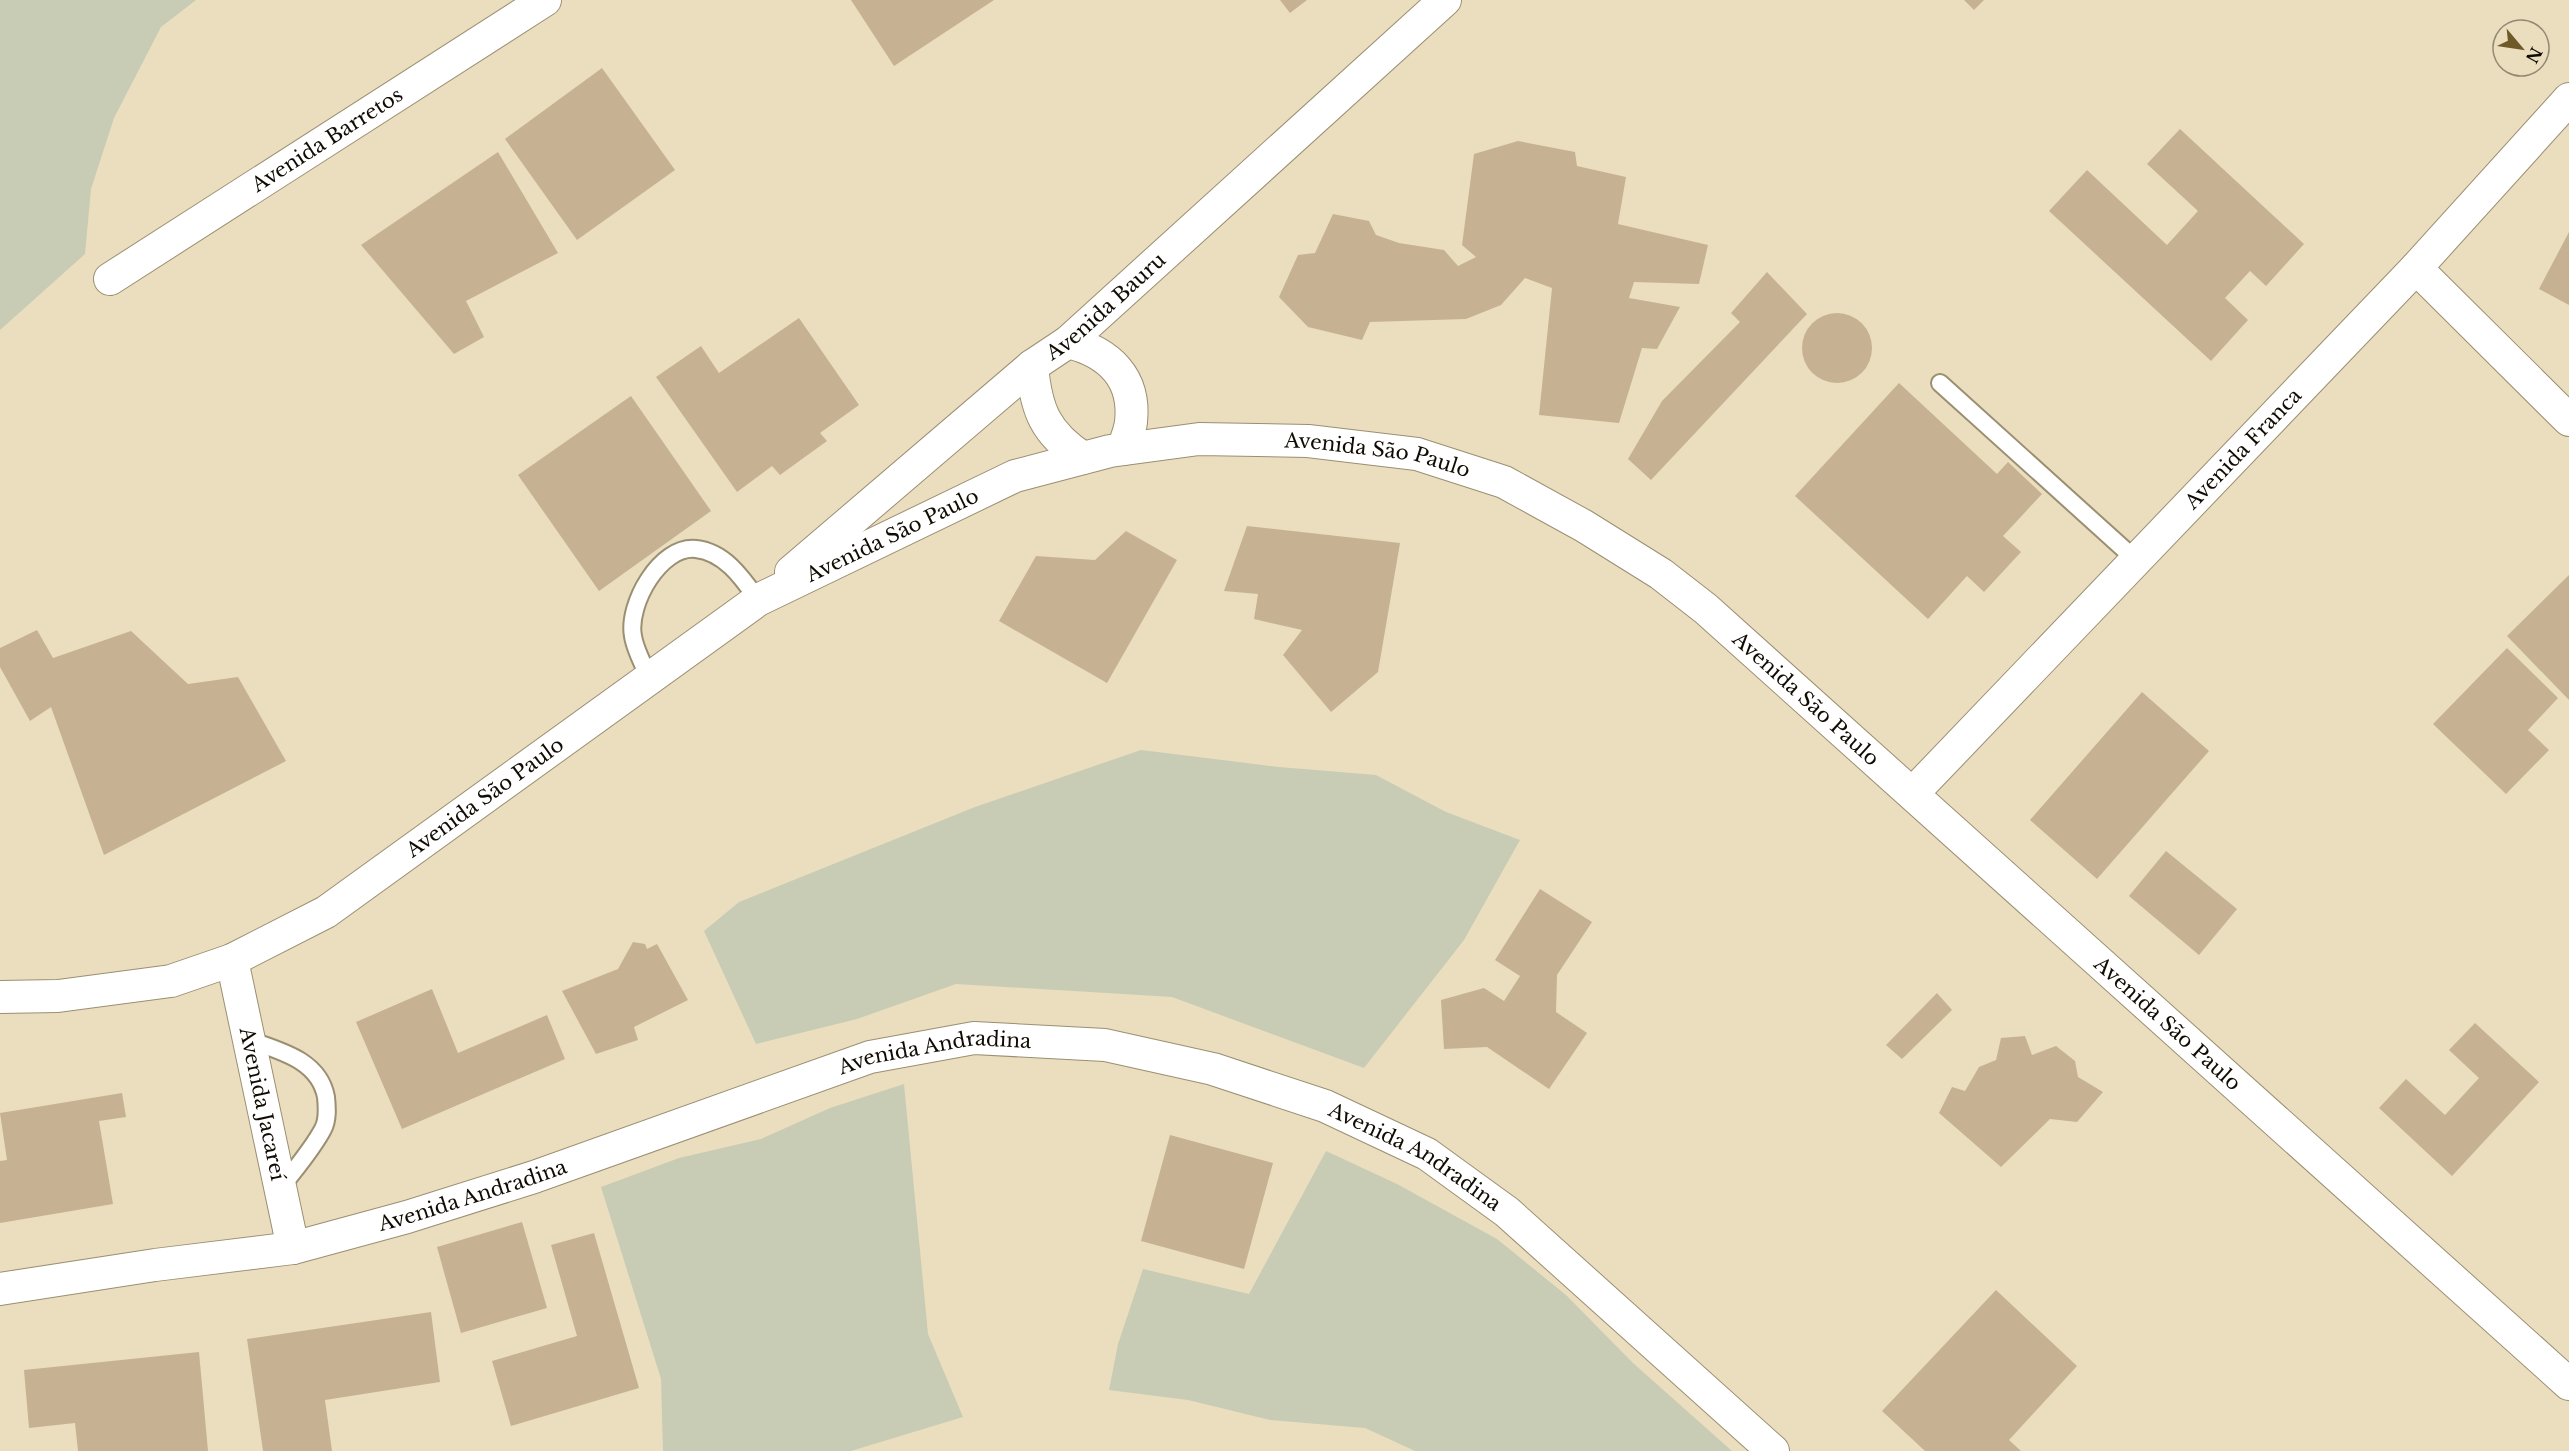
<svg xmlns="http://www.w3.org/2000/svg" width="2569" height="1451" viewBox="0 0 2569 1451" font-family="'Libre Baskerville',serif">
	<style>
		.green { fill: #c8ccb5 }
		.building { fill: #c7b193 }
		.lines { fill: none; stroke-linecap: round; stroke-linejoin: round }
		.service-casing { stroke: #9b8f72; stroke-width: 20 }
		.minor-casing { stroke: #9b8f72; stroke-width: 34 }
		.service { stroke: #fff; stroke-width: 16 }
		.minor { stroke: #fff; stroke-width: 32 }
		.labels { text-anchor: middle; stroke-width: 4.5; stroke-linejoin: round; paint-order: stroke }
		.street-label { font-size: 20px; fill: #100c03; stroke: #eadebf }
	</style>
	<rect width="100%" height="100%" fill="#eadebf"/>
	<g class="green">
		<polygon points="0,0 196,0 161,27 114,118 91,189 85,254 0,330"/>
		<polygon points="1141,750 1279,767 1376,775 1446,812 1520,840 1464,940 1364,1068 1172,997 956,984 857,1019 756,1044 704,931 739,902 975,807"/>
		<polygon points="904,1084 928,1334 963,1417 851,1451 663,1451 661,1379 601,1187 679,1158 761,1139 830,1108"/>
		<polygon points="1326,1151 1397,1184 1497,1239 1566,1295 1633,1363 1732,1451 1415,1451 1365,1428 1270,1420 1188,1400 1109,1390 1118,1344 1143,1269 1249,1294"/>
	</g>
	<g class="building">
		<polygon points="851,0 994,0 894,66"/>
		<polygon points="1280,0 1307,0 1290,13"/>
		<polygon points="1964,0 1984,0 1974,10"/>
		<polygon points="602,68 675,170 577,240 505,139"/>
		<polygon points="2180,129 2304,244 2266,286 2250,271 2225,298 2248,320 2211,361 2049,211 2087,170 2167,245 2198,211 2147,164"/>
		<polygon points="1518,141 1575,152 1577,166 1626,177 1618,224 1708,245 1699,284 1634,282 1629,298 1680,307 1657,349 1642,348 1619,423 1539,415 1552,288 1525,278 1501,305 1466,319 1370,322 1362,340 1308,327 1279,297 1298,255 1315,253 1333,214 1369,221 1376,235 1399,243 1444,250 1458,266 1476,257 1462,245 1474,154"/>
		<polygon points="498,152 558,253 466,301 484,337 454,354 361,245"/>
		<polygon points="2569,232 2569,305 2539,289"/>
		<polygon points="1767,272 1807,314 1651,480 1628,459 1662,401 1740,322 1731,313"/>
		<circle cx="1837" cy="348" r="35"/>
		<polygon points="799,318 859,405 820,433 827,441 780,475 772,466 737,492 656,377 701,346 719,373"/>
		<polygon points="1899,383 1997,474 2008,462 2042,494 2003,536 2021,552 1984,592 1967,576 1928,619 1795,496"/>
		<polygon points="631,396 711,511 599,591 518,475"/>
		<polygon points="1247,526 1400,543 1378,672 1331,712 1283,655 1302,630 1254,619 1258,594 1224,591"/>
		<polygon points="1126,531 1177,560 1107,683 999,621 1036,556 1095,560"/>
		<polygon points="2569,575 2569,700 2507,636"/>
		<polygon points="37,630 53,658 131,631 188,684 238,677 286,761 104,855 51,707 30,721 0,667 0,648"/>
		<polygon points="2507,648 2558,698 2528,730 2549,750 2506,794 2433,724"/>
		<polygon points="2142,692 2209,751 2097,879 2030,820"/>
		<polygon points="2166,851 2237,909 2199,955 2129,896"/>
		<polygon points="1540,889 1592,922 1557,975 1556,1012 1587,1033 1549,1089 1487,1047 1444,1049 1441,1000 1484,988 1504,1001 1520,976 1495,960"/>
		<polygon points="633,942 645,944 647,949 657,944 688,1000 634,1027 638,1040 596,1054 562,991 618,969"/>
		<polygon points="432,989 458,1053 547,1015 565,1059 402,1129 356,1022"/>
		<polygon points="1937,993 1952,1010 1902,1059 1886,1045"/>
		<polygon points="2475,1023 2539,1082 2452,1176 2379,1108 2406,1079 2445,1115 2479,1078 2449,1050"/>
		<polygon points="2025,1036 2032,1055 2056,1046 2075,1061 2078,1077 2103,1092 2077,1122 2050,1119 2001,1167 1939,1113 1952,1087 1965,1091 1979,1067 1996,1060 2001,1038"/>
		<polygon points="122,1093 126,1117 99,1121 113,1204 0,1223 0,1161 7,1160 0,1113"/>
		<polygon points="1170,1135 1273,1163 1244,1269 1141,1241"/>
		<polygon points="522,1222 547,1308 461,1333 437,1247"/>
		<polygon points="594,1233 639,1388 511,1426 492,1361 577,1336 551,1245"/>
		<polygon points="1996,1290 2077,1366 2009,1440 2021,1451 1925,1451 1882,1411"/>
		<polygon points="431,1312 440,1382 325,1400 332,1451 263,1451 247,1339"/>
		<polygon points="199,1352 208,1451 78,1451 75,1423 29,1428 24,1370"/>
	</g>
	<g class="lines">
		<defs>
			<g id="service">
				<polyline points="1940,383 2136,560"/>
				<path d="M650,679C644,666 635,650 633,636C627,605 660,545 696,549C725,552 743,579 758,600"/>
				<path d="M249,1040C280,1051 319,1060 326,1097C327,1107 328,1120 323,1129C312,1150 294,1170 280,1189"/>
			</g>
			<g id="minor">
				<polyline points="2416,268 2569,420"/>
				<path id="s1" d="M110,279L545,0"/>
				<path d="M1068,342C1108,352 1136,377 1131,422C1130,431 1126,440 1123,449"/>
				<path d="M1032,366C1036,410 1045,433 1083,458"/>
				<path id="s2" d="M791,572L1032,366L1068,342L1445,0"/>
				<path id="s3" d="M1913,793L2416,268L2569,99"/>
				<path id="s4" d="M232,960L293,1248"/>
				<path id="s5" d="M0,997L58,996L171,981L232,960L326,912L758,600L1015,476L1110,451L1199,439L1308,441L1417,454L1504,482L1584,526L1661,574L1706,609L2569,1384"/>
				<path id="s6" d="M0,1289L155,1265L293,1248L407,1217L534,1177L870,1057L974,1038L1105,1045L1213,1069L1325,1106L1427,1154L1507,1212L1773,1451"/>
			</g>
		</defs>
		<use href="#service" class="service-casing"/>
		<use href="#minor" class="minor-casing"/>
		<use href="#service" class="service"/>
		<use href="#minor" class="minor"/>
	</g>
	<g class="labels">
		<g class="street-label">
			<text dy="7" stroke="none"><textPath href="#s1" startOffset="258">Avenida Barretos</textPath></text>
			<text dy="7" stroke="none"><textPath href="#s2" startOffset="412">Avenida Bauru</textPath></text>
			<text dy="7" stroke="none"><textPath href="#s3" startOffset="477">Avenida Franca</textPath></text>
			<text dy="7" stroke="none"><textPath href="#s5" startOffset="1528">Avenida São Paulo</textPath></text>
			<text dy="7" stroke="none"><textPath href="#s5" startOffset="1024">Avenida São Paulo</textPath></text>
			<text dy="7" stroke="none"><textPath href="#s5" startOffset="2032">Avenida São Paulo</textPath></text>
			<text dy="7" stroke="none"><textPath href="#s5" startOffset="538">Avenida São Paulo</textPath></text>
			<text dy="7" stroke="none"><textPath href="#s5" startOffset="2518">Avenida São Paulo</textPath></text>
			<text dy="7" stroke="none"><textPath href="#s6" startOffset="969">Avenida Andradina</textPath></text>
			<text dy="7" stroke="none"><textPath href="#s4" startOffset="147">Avenida Jacareí</textPath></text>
			<text dy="7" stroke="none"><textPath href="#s6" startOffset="1473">Avenida Andradina</textPath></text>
			<text dy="7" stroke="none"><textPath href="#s6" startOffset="483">Avenida Andradina</textPath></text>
		</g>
	</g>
	<g transform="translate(2521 48) rotate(119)"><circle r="28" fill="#eadebf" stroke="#938a74" stroke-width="1.5"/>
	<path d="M0-4.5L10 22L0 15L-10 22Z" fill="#6f5929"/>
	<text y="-9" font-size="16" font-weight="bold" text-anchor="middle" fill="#100c03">N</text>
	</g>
</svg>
